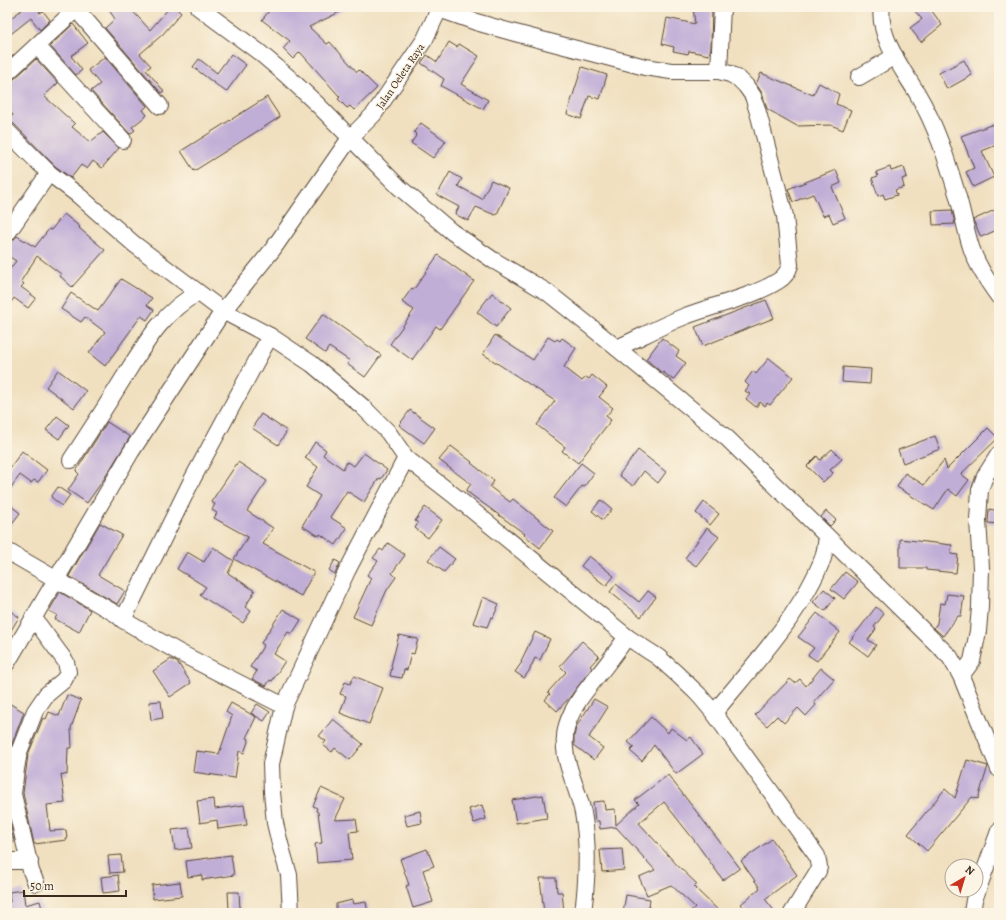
<svg xmlns="http://www.w3.org/2000/svg" width="1006" height="920" viewBox="0 0 1006 920" font-family="Alegreya,serif">
	<style>
		.building { fill: #c1aed7 }
		.lines { fill: none; stroke-linecap: round; stroke-linejoin: round }
		.street-casing { stroke: #564536; stroke-width: 18 }
		.street { stroke: #fff; stroke-width: 16 }
		.labels { text-anchor: middle; stroke-width: 3; stroke-linejoin: round; paint-order: stroke }
		.street-label { font-size: 11px; fill: #3b2a1e; stroke: #fcf5e5 }
	</style>
	<rect width="100%" height="100%" fill="#fcf5e5"/>
	<filter id="ink" filterUnits="userSpaceOnUse"><feTurbulence type="fractalNoise" baseFrequency=".025" numOctaves="2"/><feDisplacementMap in="SourceGraphic" scale="8" xChannelSelector="R" yChannelSelector="G"/><feConvolveMatrix kernelMatrix="1 2 1 2 8 2 1 2 1" color-interpolation-filters="sRGB"/></filter>
	<filter id="wash" filterUnits="userSpaceOnUse"><feTurbulence type="fractalNoise" baseFrequency=".012" numOctaves="4" result="noise"/><feDisplacementMap in="SourceGraphic" scale="16" xChannelSelector="R" yChannelSelector="G"/><feGaussianBlur stdDeviation="0.9" result="paint"/><feColorMatrix in="noise" values="0 0 0 0 0 0 0 0 0 0 0 0 0 0 0 0 0 1.4 0 .05"/><feComposite in="paint" operator="in"/></filter>
	<g filter="url(#wash)">
		<rect width="100%" height="100%" fill="#f0e0c0"/>
		<g id="blocks">
			<g class="building">
				<polygon points="22,7 45,7 39,12 40,13 43,11 50,20 40,30 31,18 7,37 7,21 23,9"/>
				<polygon points="107,7 129,7 150,30 170,7 175,7 181,13 163,34 140,54 151,66 146,70 164,91 161,93 105,28 115,19"/>
				<polygon points="272,7 350,7 309,27 327,44 330,42 357,72 359,70 377,88 354,110 350,106 347,108 338,99 340,97 300,52 293,59 283,49 290,41 262,20"/>
				<polygon points="693,7 712,7 711,47 709,55 689,51 688,54 673,51 674,47 662,44 667,18 695,24"/>
				<polygon points="911,7 929,7 942,25 921,42 910,28 922,19"/>
				<polygon points="73,24 88,43 71,56 82,70 76,75 50,46"/>
				<polygon points="449,42 457,47 459,44 479,56 461,84 488,100 483,109 441,86 444,79 421,63 427,55 437,62"/>
				<polygon points="231,54 246,65 226,92 193,67 199,59 217,73"/>
				<polygon points="105,57 147,106 143,110 147,115 132,127 135,130 130,134 91,91 100,84 88,70"/>
				<polygon points="36,59 58,83 44,96 75,124 72,127 90,142 103,132 119,148 102,168 93,161 87,169 81,165 71,178 55,166 14,124 7,122 13,115 7,108 7,82 13,80"/>
				<polygon points="964,60 972,75 947,89 939,73"/>
				<polygon points="582,67 607,75 600,99 589,96 581,119 567,114"/>
				<polygon points="761,73 813,95 819,83 839,94 836,104 851,110 843,130 831,125 797,126 767,109 762,93 756,84"/>
				<polygon points="267,97 280,117 194,171 181,151"/>
				<polygon points="999,122 999,144 982,151 994,177 973,187 966,172 974,168 961,136"/>
				<polygon points="421,123 446,141 433,158 411,143 416,136 415,135 416,134 414,132"/>
				<polygon points="890,167 891,171 904,167 907,177 902,179 904,187 895,190 897,195 885,199 883,194 878,196 872,178 878,176 876,172"/>
				<polygon points="836,170 841,183 832,187 845,218 833,223 829,214 823,216 813,194 793,202 788,189"/>
				<polygon points="450,172 462,179 458,186 482,199 491,180 509,188 497,214 495,215 476,207 468,221 455,214 459,207 437,195"/>
				<polygon points="999,208 999,229 981,237 973,220"/>
				<polygon points="952,210 955,224 933,225 932,211"/>
				<polygon points="64,214 80,227 79,228 105,250 72,287 60,276 61,274 37,256 21,281 24,284 21,287 36,298 28,308 14,298 7,308 7,273 16,261 7,255 7,247 17,236 35,247 49,229 51,230"/>
				<polygon points="438,255 474,281 440,329 436,326 412,360 390,344 414,310 402,302 412,288 414,289"/>
				<polygon points="121,279 152,298 147,305 154,310 147,320 141,316 105,366 89,353 105,332 85,317 81,322 61,309 71,293 98,311"/>
				<polygon points="492,293 511,308 496,327 477,312"/>
				<polygon points="766,300 774,318 703,346 695,327"/>
				<polygon points="323,314 381,355 365,377 347,364 350,361 329,347 325,353 305,339"/>
				<polygon points="495,335 533,360 548,337 555,341 557,339 560,341 562,338 576,348 564,367 582,381 586,377 589,379 592,375 607,387 599,397 613,408 606,416 611,420 578,463 562,451 565,447 537,425 555,401 483,354"/>
				<polygon points="662,338 679,351 676,356 686,363 673,380 663,372 662,373 646,359"/>
				<polygon points="769,358 793,377 770,405 767,403 765,406 760,402 756,407 746,399 750,394 745,391 749,386 745,382 753,371 756,374"/>
				<polygon points="843,367 871,369 870,384 842,382"/>
				<polygon points="58,370 86,391 74,408 46,387"/>
				<polygon points="410,410 435,428 424,443 399,425"/>
				<polygon points="261,414 287,431 278,445 252,428"/>
				<polygon points="57,416 69,425 59,439 46,430"/>
				<polygon points="107,422 130,437 104,479 87,503 68,490 79,474 76,471"/>
				<polygon points="988,428 998,438 961,474 969,480 957,496 948,489 934,510 897,487 905,473 924,485 944,460 947,469"/>
				<polygon points="935,436 940,449 903,463 898,450"/>
				<polygon points="315,442 326,450 323,455 343,469 347,462 354,466 364,453 387,470 381,479 379,478 364,502 347,491 330,517 347,528 336,545 320,534 319,536 302,526 320,496 306,487 318,467 305,458"/>
				<polygon points="451,446 472,462 471,463 494,481 490,487 510,502 513,499 553,531 540,548 524,535 525,534 466,491 471,484 439,460"/>
				<polygon points="832,449 842,459 830,470 833,473 823,482 807,466 817,456 820,460"/>
				<polygon points="638,450 666,472 658,483 644,471 633,486 619,475"/>
				<polygon points="22,451 47,470 38,482 34,480 31,483 20,475 7,493 7,472"/>
				<polygon points="238,462 267,481 247,511 273,528 263,544 314,572 301,596 234,559 248,537 214,518 217,513 212,510 215,504 211,502"/>
				<polygon points="581,463 594,473 584,487 582,486 566,507 554,498"/>
				<polygon points="58,487 70,495 62,506 51,497"/>
				<polygon points="601,500 612,509 603,520 592,511"/>
				<polygon points="704,502 719,514 710,525 696,513"/>
				<polygon points="7,503 20,513 7,530"/>
				<polygon points="425,507 442,520 428,538 415,528 418,523 415,521"/>
				<polygon points="989,509 999,511 999,524 988,523"/>
				<polygon points="826,511 836,520 830,526 821,517"/>
				<polygon points="100,523 122,535 98,575 125,591 117,604 69,576"/>
				<polygon points="707,528 719,537 696,566 685,558"/>
				<polygon points="900,539 952,545 951,554 958,555 956,573 926,570 926,568 900,568"/>
				<polygon points="388,543 405,555 392,573 396,577 387,590 371,625 353,617 371,578 367,575 378,561 373,558 380,549 383,551"/>
				<polygon points="213,547 234,561 228,573 255,591 245,607 251,611 243,623 200,595 206,587 177,569 187,552 204,562"/>
				<polygon points="439,547 455,559 444,572 428,560"/>
				<polygon points="589,556 614,576 606,586 581,566"/>
				<polygon points="335,560 340,563 335,574 329,570"/>
				<polygon points="845,572 858,582 844,599 831,589"/>
				<polygon points="616,584 639,602 648,591 656,597 641,617 610,592"/>
				<polygon points="824,589 835,598 825,611 813,602"/>
				<polygon points="60,592 90,610 79,632 55,619 57,615 49,611"/>
				<polygon points="947,594 964,596 961,616 958,616 943,636 934,628 937,623 940,603 945,604"/>
				<polygon points="483,597 499,604 493,618 491,617 487,627 473,623"/>
				<polygon points="876,607 884,614 874,627 876,629 868,640 876,645 868,656 849,642"/>
				<polygon points="7,609 19,617 7,637"/>
				<polygon points="283,609 301,620 292,634 288,632 274,654 285,661 272,681 270,680 266,686 252,679 257,671 250,667 264,645 261,643"/>
				<polygon points="817,613 840,632 817,661 808,655 814,648 798,637"/>
				<polygon points="535,632 550,639 540,660 535,658 529,671 524,678 515,672 522,662 521,661"/>
				<polygon points="399,635 418,639 414,654 411,653 407,670 404,669 402,678 390,676 392,667 391,666"/>
				<polygon points="582,641 599,656 590,666 592,668 570,697 557,711 545,700 550,694 548,692 566,672 560,666"/>
				<polygon points="171,659 178,663 191,683 170,697 153,671"/>
				<polygon points="821,668 834,679 814,702 816,705 806,716 798,708 784,723 777,716 767,726 755,715 790,679 795,683 800,679 806,686"/>
				<polygon points="354,676 383,688 369,724 340,713 346,696 340,694 345,682 350,684"/>
				<polygon points="67,695 81,700 71,728 72,748 68,748 67,775 61,774 65,803 47,805 50,831 66,830 67,840 34,844 23,793 28,755 43,718 46,719 49,712 59,716"/>
				<polygon points="594,699 608,707 589,737 603,748 594,760 574,745 574,737 576,727"/>
				<polygon points="161,701 163,718 151,720 149,702"/>
				<polygon points="7,702 24,712 10,749 7,765"/>
				<polygon points="231,703 256,717 246,738 249,739 244,753 239,751 235,778 193,772 196,751 219,754 232,716 226,712"/>
				<polygon points="257,704 270,712 264,721 251,713"/>
				<polygon points="651,717 668,733 671,728 687,740 691,737 703,754 676,774 654,745 642,761 630,751 634,747 628,742"/>
				<polygon points="333,719 363,744 350,760 335,748 332,752 323,745 326,741 319,736"/>
				<polygon points="967,760 988,766 978,799 972,797 927,851 908,834 945,789 955,798"/>
				<polygon points="668,775 740,868 723,880 694,840 664,802 639,823 678,866 697,884 694,887 721,913 689,913 695,907 671,885 647,895 639,877 655,870 616,827 600,829 599,821 595,821 593,802 604,801 605,810 615,809 616,825 639,804 635,800"/>
				<polygon points="321,788 345,799 335,820 356,819 358,831 349,832 352,860 317,863 315,844 322,843 318,812 316,811 317,808 313,806"/>
				<polygon points="543,795 547,818 516,823 512,800"/>
				<polygon points="214,799 215,809 244,805 247,825 218,829 217,820 200,823 197,801"/>
				<polygon points="482,805 486,819 474,823 469,809"/>
				<polygon points="7,810 14,841 7,844"/>
				<polygon points="420,811 422,823 407,826 404,815"/>
				<polygon points="189,828 192,848 175,850 172,830"/>
				<polygon points="772,839 797,875 765,899 776,913 748,913 741,904 760,888 741,861"/>
				<polygon points="427,849 434,866 423,870 433,902 413,908 406,886 409,885 400,859"/>
				<polygon points="622,849 624,870 602,872 600,850"/>
				<polygon points="121,855 123,872 110,873 108,856"/>
				<polygon points="231,855 234,875 202,880 202,875 188,877 186,861"/>
				<polygon points="118,875 120,891 103,893 101,877"/>
				<polygon points="540,878 556,878 557,892 562,892 564,912 544,913"/>
				<polygon points="180,882 182,896 153,899 152,885"/>
				<polygon points="23,890 25,905 40,901 43,913 9,913 8,902 10,902 9,892"/>
				<polygon points="228,892 239,892 240,909 229,910"/>
				<polygon points="626,895 650,899 648,913 623,913"/>
				<polygon points="352,900 353,904 366,902 368,913 336,913 336,904"/>
			</g>
		</g>
	</g>
	<g filter="url(#ink)">
		<use href="#blocks" fill-opacity="0" stroke="#564536" stroke-width="1"/>
		<g class="lines">
			<defs>
				<g id="street">
					<polyline points="198,7 259,52 286,75 318,105 399,187 452,232 493,260 547,292 591,327 728,439 950,657 961,676 999,769"/>
					<polyline points="440,7 425,39 374,114 350,138 273,249 223,311 270,336 312,364 363,407 388,432 406,458 456,497 627,637 658,657 677,674 698,694 714,713 764,782 817,856 819,867 818,871 792,913"/>
					<path d="M882,7C877,35 903,70 917,93C936,125 947,160 958,197C963,214 966,233 972,250C978,267 988,282 999,297"/>
					<path d="M439,9L476,22L515,33L645,67L671,71H719L730,74L739,79L746,86L753,96L759,116L785,216L790,265C788,272 785,277 778,281C751,298 713,305 683,317C661,326 639,338 617,348"/>
					<polyline points="37,46 123,140"/>
					<polyline points="719,71 722,7"/>
					<polyline points="7,73 76,9 160,106"/>
					<polyline points="859,77 895,56"/>
					<polyline points="7,131 49,173 78,195 134,244 223,311 131,452 7,663"/>
					<polyline points="7,234 49,173"/>
					<path d="M71,460C88,434 105,408 121,382C142,349 162,311 198,293"/>
					<polyline points="7,551 116,614 123,620 180,653 284,706"/>
					<polyline points="33,617 66,662 68,672 64,680 46,695 35,711 19,752 16,769 13,794 31,871 36,883"/>
					<polyline points="123,620 193,478 270,336"/>
					<polyline points="961,676 972,661 978,631 980,607 981,568 978,520 980,490 985,476 999,454"/>
					<path d="M714,713C752,666 801,615 823,558C825,552 826,544 827,537"/>
					<polyline points="7,861 30,861"/>
					<polyline points="291,913 289,875 280,844 275,823 272,792 271,764 284,706 347,571 406,458"/>
					<path d="M583,913C587,881 589,845 583,813C577,783 558,756 567,725C573,705 587,689 599,674C609,662 618,649 627,637"/>
					<polyline points="972,913 974,900 999,831"/>
				</g>
			</defs>
			<use href="#street" class="street-casing"/>
			<use href="#street" class="street"/>
		</g>
	</g>
	<g class="labels">
		<g class="street-label">
			<text transform="translate(400 76) rotate(-56)" y="4">Jalan Oeleta Raya</text>
		</g>
	</g>
	<rect width="1006" height="920" fill="none" stroke="#fcf5e5" stroke-width="24"/>
	<g transform="translate(964 878) rotate(38)"><circle r="19" fill="#fcf5e5" stroke="#afa495"/>
	<path d="M0-3L7 15L0 10L-7 15Z" fill="#c8321e"/>
	<text y="-6" font-size="11" font-weight="bold" text-anchor="middle" fill="#3b2a1e">N</text>
	</g>
	<path d="M24 890v6h102v-6" fill="none" stroke="#3b2a1e" stroke-width="2"/>
	<text x="30" y="890" font-size="12" fill="#3b2a1e" stroke="#fcf5e5" stroke-width="3" paint-order="stroke">50 m</text>
</svg>
